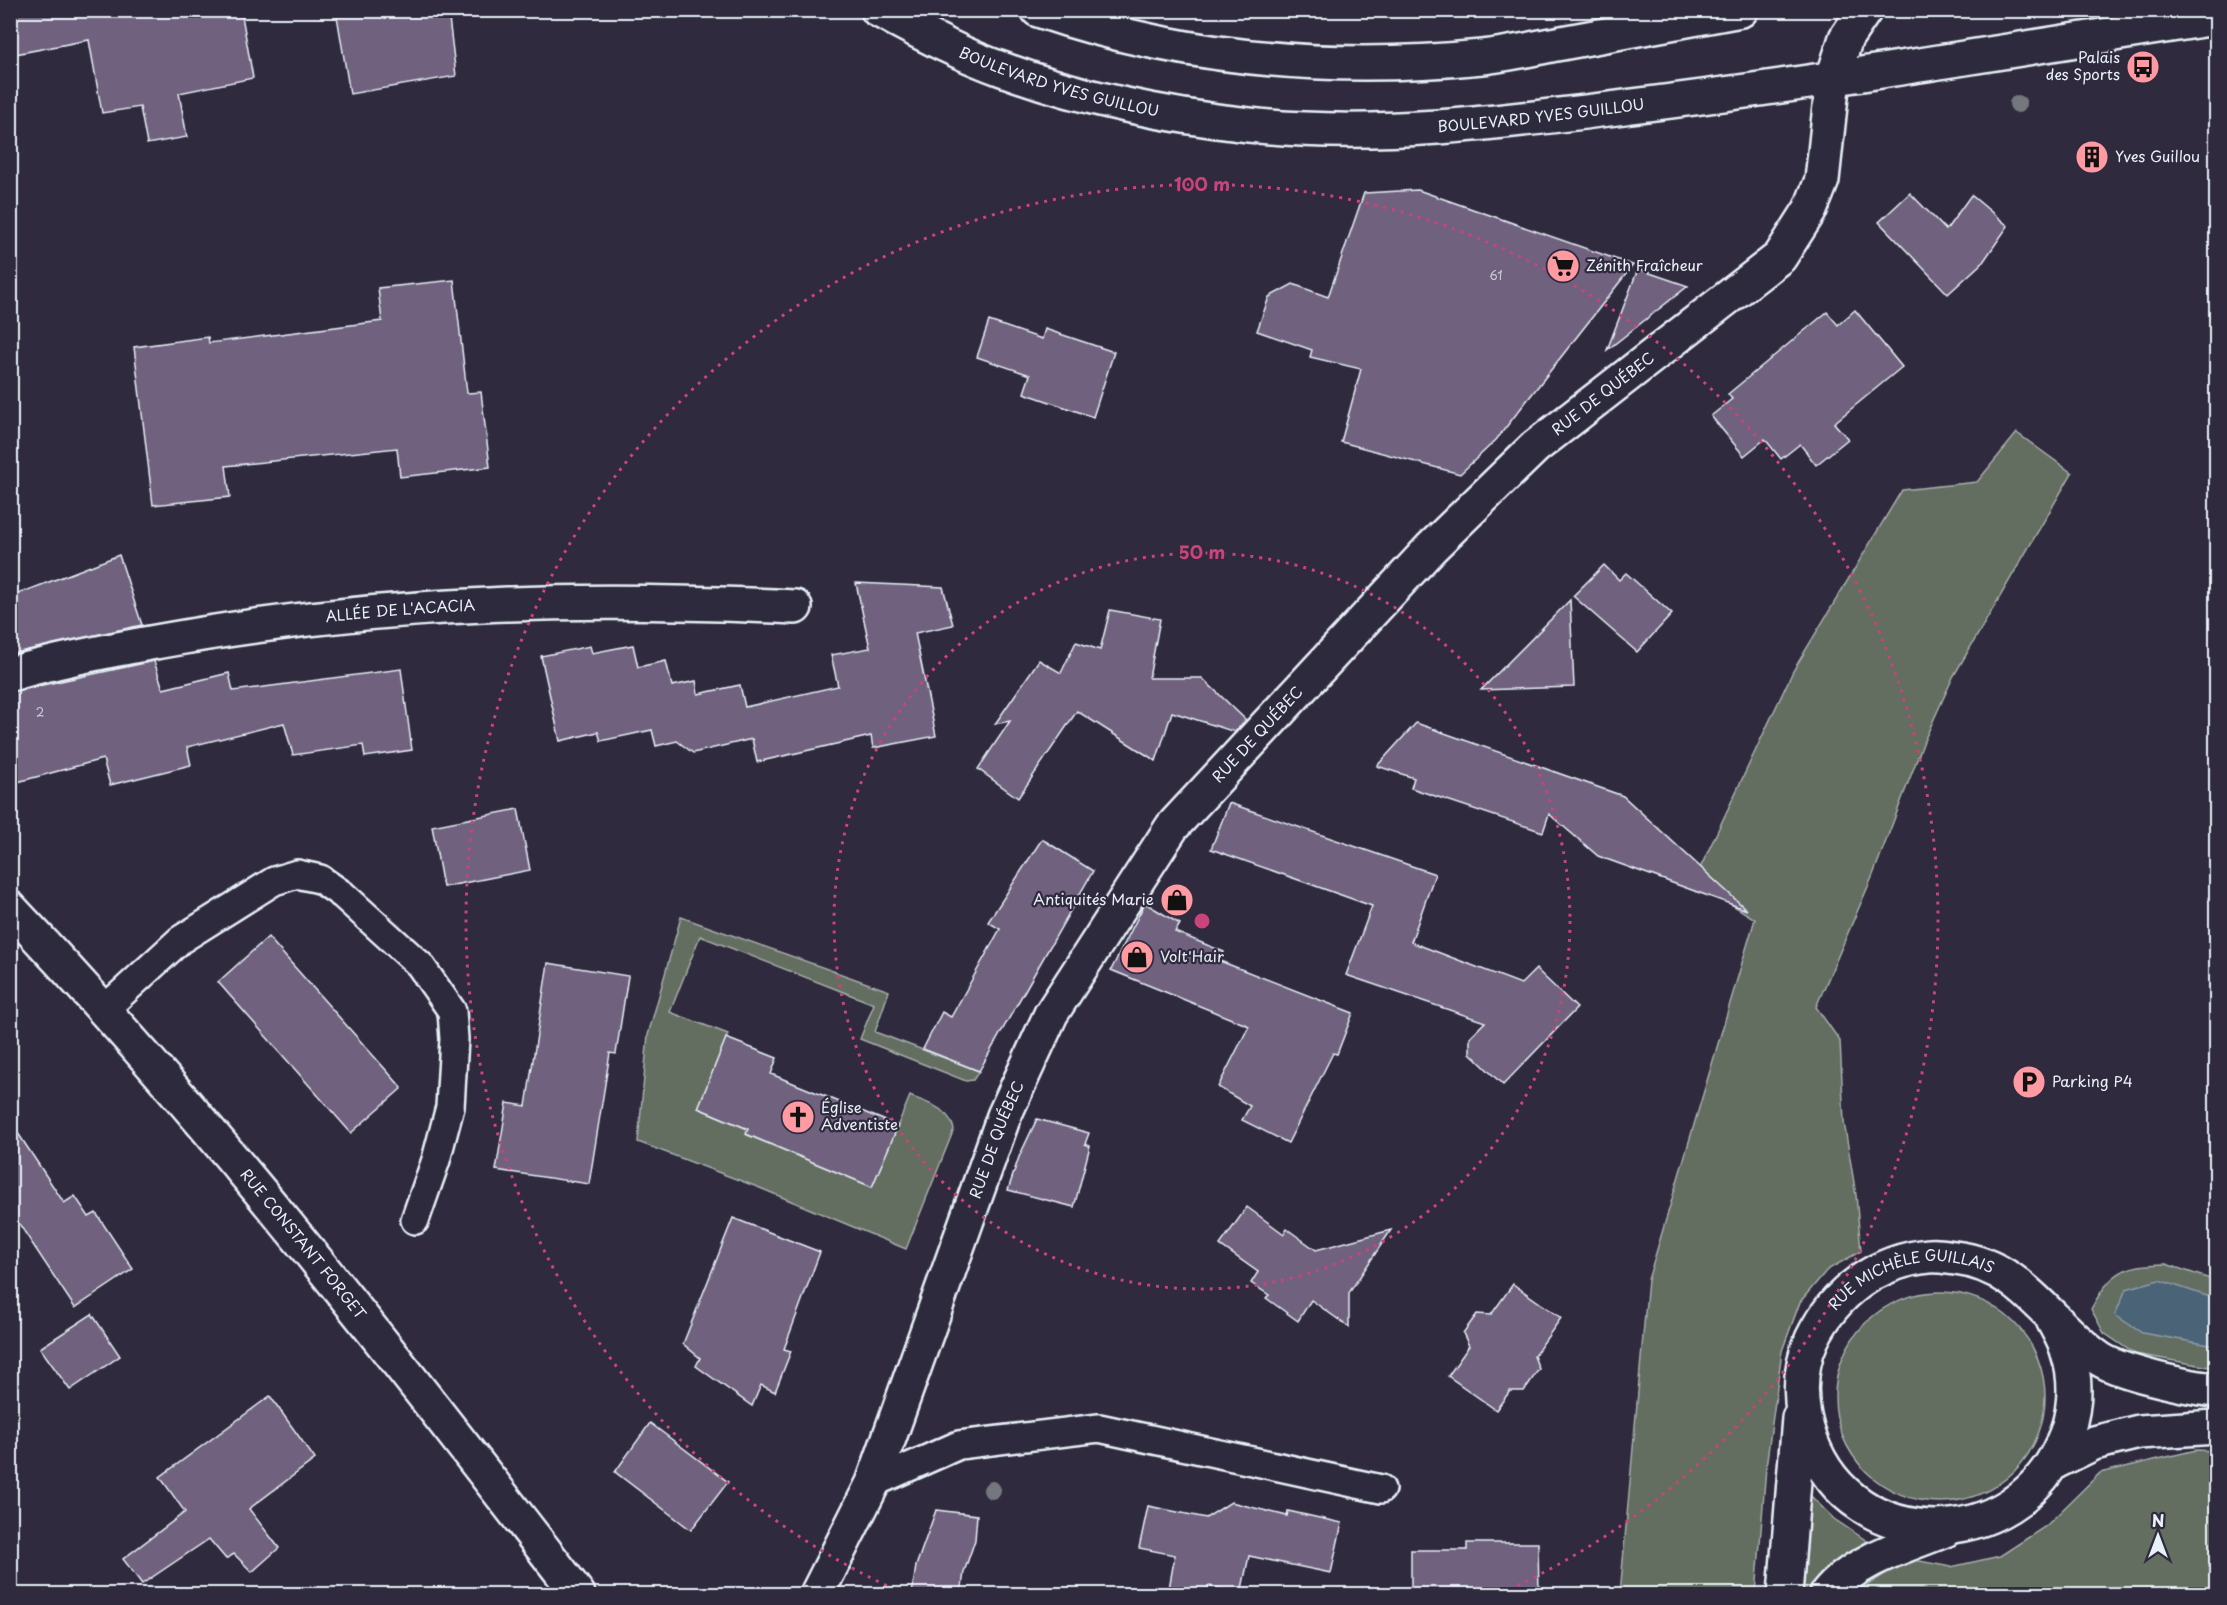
<svg xmlns="http://www.w3.org/2000/svg" width="2227" height="1605" viewBox="0 0 2227 1605" font-family="'Playpen Sans',sans-serif">
	<style>
		.green { fill: #646d60; stroke: #a6afac; stroke-width: 1.5 }
		.water { fill: #4c6376; stroke: #8a9caa; stroke-width: 1.5 }
		.building { fill: #70627e; stroke: #e8f1f8; stroke-width: 1.5 }
		.lines { fill: none; stroke-linecap: round; stroke-linejoin: round }
		.lane-casing { stroke: #e8f1f8; stroke-width: 32 }
		.street-casing { stroke: #e8f1f8; stroke-width: 38 }
		.secondary-casing { stroke: #e8f1f8; stroke-width: 38 }
		.lane { stroke: #2f2a3d; stroke-width: 27 }
		.street { stroke: #2f2a3d; stroke-width: 33 }
		.secondary { stroke: #2f2a3d; stroke-width: 33 }
		.tree { fill: #74777e }
		.ring { fill: none; stroke: #ca437a; stroke-width: 3; stroke-dasharray: 3 6 }
		.labels { text-anchor: middle; stroke-width: 4.5; stroke-linejoin: round; paint-order: stroke }
		.number-label { font-size: 12px; fill: #cacdda }
		.poi-label { font-size: 15px; fill: #e8f1f8; stroke: #2f2a3d; text-anchor: start }
		.street-label { font-size: 15px; fill: #e8f1f8; stroke: #2f2a3d }
		.centre { fill: #ca437a; stroke: #2f2a3d; stroke-width: 3 }
		.ring-label { font-size: 18px; text-anchor: middle; font-weight: bold; fill: #ca437a; stroke: #2f2a3d; stroke-width: 4.5; stroke-linejoin: round; paint-order: stroke }
	</style>
	<rect width="100%" height="100%" fill="#2f2a3d"/>
	<filter id="ink" filterUnits="userSpaceOnUse"><feTurbulence type="fractalNoise" baseFrequency=".0167" numOctaves="2"/><feDisplacementMap in="SourceGraphic" scale="12" xChannelSelector="R" yChannelSelector="G"/><feConvolveMatrix kernelMatrix="1 2 1 2 8 2 1 2 1" color-interpolation-filters="sRGB"/></filter>
	<g filter="url(#ink)">
		<g class="green">
			<polygon points="2017,433 2072,473 1953,677 1924,741 1873,875 1816,1007 1840,1041 1844,1122 1856,1195 1861,1251 1827,1270 1800,1302 1782,1351 1766,1467 1756,1594 1620,1594 1648,1280 1755,919 1694,881 1793,671 1902,490 1977,482"/>
			<path d="M681,917L889,991L875,1032L979,1071L973,1080L966,1081L860,1039L874,1004L700,936L670,1012L728,1034L698,1108L748,1129L747,1135L872,1187L910,1096C929,1104 948,1107 954,1129L906,1249L760,1188L638,1142L648,1035Z"/>
			<path d="M2166,1264L2216,1281V1368L2135,1354L2104,1333L2091,1309C2112,1271 2123,1265 2166,1264Z"/>
			<circle cx="1940" cy="1397" r="105"/>
			<polygon points="2196,1450 2216,1451 2216,1594 1853,1594 1909,1559 1951,1567 2000,1556 2046,1526 2100,1473"/>
			<polygon points="1803,1488 1834,1519 1867,1541 1821,1574 1807,1594 1794,1594"/>
		</g>
		<polygon class="water" points="2159,1280 2216,1299 2216,1346 2142,1333 2115,1315 2126,1289"/>
		<g class="building">
			<polygon points="10,10 241,10 253,78 179,93 187,137 147,144 140,107 102,113 89,40 10,55"/>
			<polygon points="336,10 448,10 456,76 350,94"/>
			<polygon points="1418,190 1633,265 1496,440 1460,474 1341,442 1361,369 1310,357 1312,350 1257,331 1269,297 1293,284 1328,297 1364,193"/>
			<polygon points="1910,193 1946,230 1971,195 2008,226 1983,262 1948,294 1879,222"/>
			<polygon points="1638,269 1688,286 1607,350"/>
			<polygon points="454,280 467,393 481,392 490,467 400,477 397,448 226,466 230,497 153,505 134,347 208,337 209,343 382,321 378,288"/>
			<polygon points="1855,310 1902,367 1834,423 1848,439 1816,465 1800,444 1781,459 1765,439 1744,456 1711,416 1732,399 1728,394 1827,312 1838,325"/>
			<polygon points="989,321 1042,339 1045,329 1114,352 1093,417 1024,393 1030,375 977,357"/>
			<polygon points="119,555 142,625 10,654 10,597"/>
			<polygon points="1604,565 1619,580 1626,573 1672,614 1637,652 1573,596"/>
			<polygon points="856,583 943,587 953,625 915,633 936,736 873,748 871,736 757,762 752,739 693,753 677,741 656,746 652,730 601,741 598,732 560,741 541,656 590,646 592,653 633,645 638,667 666,661 672,686 696,681 698,694 740,685 745,707 838,686 831,655 870,648"/>
			<polygon points="1570,600 1574,687 1481,690"/>
			<polygon points="1110,610 1160,619 1149,678 1202,678 1246,720 1235,732 1172,712 1156,761 1077,711 1018,798 978,769 1010,721 995,724 1039,660 1061,673 1076,642 1100,650"/>
			<polygon points="154,661 163,689 229,673 233,691 401,669 412,750 365,757 363,745 293,755 284,723 187,747 191,765 110,785 103,759 10,784 10,692"/>
			<polygon points="1416,723 1623,796 1747,910 1598,856 1549,814 1543,832 1411,788 1414,778 1377,766"/>
			<polygon points="1229,803 1435,874 1411,942 1521,984 1536,969 1577,1008 1503,1085 1470,1053 1470,1037 1485,1022 1346,975 1372,906 1211,849"/>
			<polygon points="518,809 530,870 443,887 432,826"/>
			<polygon points="1042,839 1093,871 979,1071 923,1049 942,1012 951,1017 1000,929 988,922"/>
			<polygon points="1145,903 1180,924 1175,932 1224,952 1220,961 1353,1013 1337,1054 1333,1053 1288,1143 1242,1120 1250,1106 1218,1087 1249,1026 1111,970"/>
			<polygon points="268,937 402,1088 351,1133 218,982"/>
			<polygon points="548,963 628,976 616,1054 610,1053 589,1184 496,1170 507,1103 526,1106"/>
			<polygon points="726,1038 777,1058 771,1074 898,1126 872,1187 746,1134 748,1129 698,1108"/>
			<polygon points="1037,1119 1089,1133 1085,1144 1090,1146 1074,1207 1008,1190 1019,1157"/>
			<polygon points="10,1121 64,1203 75,1196 89,1217 96,1213 133,1269 75,1308 10,1210"/>
			<polygon points="1247,1207 1284,1234 1287,1229 1316,1250 1391,1230 1349,1293 1349,1327 1311,1300 1298,1321 1266,1298 1269,1295 1251,1283 1258,1272 1220,1245"/>
			<polygon points="733,1218 820,1252 784,1349 791,1351 775,1392 761,1385 752,1406 696,1366 700,1358 683,1344"/>
			<polygon points="1513,1284 1561,1318 1534,1356 1539,1369 1524,1391 1510,1391 1496,1410 1448,1376 1469,1346 1463,1333 1477,1314 1491,1315"/>
			<polygon points="92,1314 120,1356 70,1390 40,1348"/>
			<polygon points="270,1396 315,1459 249,1509 279,1548 252,1572 234,1554 226,1559 209,1539 142,1584 123,1559 185,1512 160,1477"/>
			<polygon points="650,1423 728,1482 691,1530 615,1472"/>
			<polygon points="1231,1502 1287,1516 1288,1511 1342,1523 1331,1573 1249,1556 1241,1593 1208,1586 1207,1594 1168,1594 1175,1555 1139,1548 1148,1506 1206,1518"/>
			<polygon points="936,1510 977,1515 975,1540 964,1572 961,1594 912,1594 916,1566"/>
			<polygon points="1467,1543 1538,1543 1539,1594 1411,1594 1411,1550 1467,1550"/>
		</g>
		<g class="lines">
			<defs>
				<g id="lane">
					<polyline points="106,1008 180,940 274,881 297,874 320,879 343,895 420,965 452,1011 454,1039 450,1107 436,1160 415,1220"/>
					<polyline points="873,1483 959,1445 1099,1428 1381,1489"/>
				</g>
				<g id="street">
					<path id="s1" d="M10,674C74,656 137,645 202,634C404,601 591,597 795,607"/>
					<path id="s2" d="M10,908C215,1124 397,1359 578,1594"/>
					<path id="s3" d="M2053,1320C2058,1330 2065,1341 2068,1353C2078,1382 2075,1416 2062,1444C2014,1554 1854,1556 1811,1441C1799,1408 1797,1371 1812,1339C1835,1292 1877,1261 1929,1256C1938,1255 1947,1257 1955,1258C2022,1266 2047,1321 2097,1357C2116,1372 2191,1388 2216,1390"/>
					<polyline points="2055,1462 2094,1443 2139,1432 2216,1427"/>
					<path id="s4" d="M817,1594L873,1483L1004,1116L1051,1014L1172,827L1431,548L1535,447L1780,257L1810,210L1822,180L1833,78L1846,38L1865,10"/>
					<polyline points="1785,1594 1799,1418"/>
					<path d="M1827,1594C1854,1560 1906,1546 1945,1530"/>
				</g>
				<g id="secondary">
					<path id="s5" d="M878,10C918,31 959,54 1002,69C1080,98 1167,116 1249,125C1376,139 1506,122 1632,106C1828,82 2022,48 2216,18"/>
					<path d="M1038,10C1181,59 1332,72 1482,57C1510,54 1539,47 1567,42C1625,31 1683,21 1741,10"/>
				</g>
			</defs>
			<use href="#lane" class="lane-casing"/>
			<use href="#street" class="street-casing"/>
			<use href="#secondary" class="secondary-casing"/>
			<use href="#lane" class="lane"/>
			<use href="#street" class="street"/>
			<use href="#secondary" class="secondary"/>
		</g>
		<g class="tree">
			<circle cx="2018" cy="104" r="9"/>
			<circle cx="992" cy="1490" r="9"/>
		</g>
	</g>
	<g class="ring">
		<circle cx="1202" cy="921" r="368"/>
		<path d="M903 1593A736 736 0 1 1 1501 1593"/>
	</g>
	<defs>
		<symbol id="bus-disc" viewBox="-11 -11 22 22"><circle r="9.5" fill="#ff9aa2" stroke="#2f2a3d"/><path d="M-5-6H5V4H4V6H2V4H-2V6H-4V4H-5ZM-3.5-4V0h7V-4ZM-3.5 1.2v1.5H-2V1.2ZM2 1.2v1.5H3.5V1.2Z" fill="#111"/></symbol>
		<symbol id="building-disc" viewBox="-11 -11 22 22"><circle r="9.5" fill="#ff9aa2" stroke="#2f2a3d"/><path d="M-4-6H4V6H1V3H-1V6H-4ZM-2.5-4.3h1.7v1.8h-1.7ZM.8-4.3h1.7v1.8H.8ZM-2.5-1h1.7V.8h-1.7ZM.8-1h1.7V.8H.8Z" fill="#111"/></symbol>
		<symbol id="supermarket-disc" viewBox="-11 -11 22 22"><circle r="9.5" fill="#ff9aa2" stroke="#2f2a3d"/><path d="M-6-5.5h2.5l.6 2H6L4.5 2H-2.5L-4.4-4H-6ZM-1.5 3.2a1.3 1.3 0 1 0 .1 0ZM3 3.2a1.3 1.3 0 1 0 .1 0Z" fill="#111"/></symbol>
		<symbol id="shop-disc" viewBox="-11 -11 22 22"><circle r="9.5" fill="#ff9aa2" stroke="#2f2a3d"/><path d="M-5-2.5h2.3a2.7 3.5 0 0 1 5.4 0H5L5.5 6h-11ZM-1.5-2.5h3a1.5 2.3 0 0 0-3 0Z" fill="#111"/></symbol>
		<symbol id="parking-disc" viewBox="-11 -11 22 22"><circle r="9.5" fill="#ff9aa2" stroke="#2f2a3d"/><path d="M-3.5-5.5H1a3.5 3.5 0 0 1 0 7H-1V5.5H-3.5ZM-1-3.4V-.6H.8a1.4 1.4 0 0 0 0-2.8Z" fill="#111"/></symbol>
		<symbol id="church-disc" viewBox="-11 -11 22 22"><circle r="9.5" fill="#ff9aa2" stroke="#2f2a3d"/><path d="M-1.2-6h2.4v3.5h3.3v2.4h-3.3V6h-2.4V-.1h-3.3v-2.4h3.3Z" fill="#111"/></symbol>
	</defs>
	<g fill-rule="evenodd">
		<use href="#bus-disc" x="2124" y="48" width="38" height="38"/>
		<use href="#building-disc" x="2073" y="138" width="38" height="38"/>
		<use href="#supermarket-disc" x="1544" y="247" width="38" height="38"/>
		<use href="#shop-disc" x="1158" y="881" width="38" height="38"/>
		<use href="#shop-disc" x="1118" y="938" width="38" height="38"/>
		<use href="#parking-disc" x="2010" y="1063" width="38" height="38"/>
		<use href="#church-disc" x="779" y="1098" width="38" height="38"/>
	</g>
	<g class="labels">
		<g class="number-label">
			<text x="1496" y="280">61</text>
			<text x="40" y="717">2</text>
		</g>
		<g class="poi-label">
			<text x="2120" y="63" text-anchor="end">Palais<tspan x="2120" dy="17">des Sports</tspan></text>
			<text x="2115" y="162">Yves Guillou</text>
			<text x="1586" y="271">Zénith Fraîcheur</text>
			<text x="1154" y="905" text-anchor="end">Antiquités Marie</text>
			<text x="1160" y="962">Volt'Hair</text>
			<text x="2052" y="1087">Parking P4</text>
			<text x="821" y="1113">Église<tspan x="821" dy="17">Adventiste</tspan></text>
		</g>
		<g class="street-label">
			<text dy="5" stroke="none"><textPath href="#s5" startOffset="196">BOULEVARD YVES GUILLOU</textPath></text>
			<text dy="5" stroke="none"><textPath href="#s5" startOffset="684">BOULEVARD YVES GUILLOU</textPath></text>
			<text dy="5" stroke="none"><textPath href="#s4" startOffset="1461">RUE DE QUÉBEC</textPath></text>
			<text dy="5" stroke="none"><textPath href="#s1" startOffset="396">ALLÉE DE L'ACACIA</textPath></text>
			<text dy="5" stroke="none"><textPath href="#s4" startOffset="975">RUE DE QUÉBEC</textPath></text>
			<text dy="5" stroke="none"><textPath href="#s4" startOffset="489">RUE DE QUÉBEC</textPath></text>
			<text dy="5" stroke="none"><textPath href="#s2" startOffset="446">RUE CONSTANT FORGET</textPath></text>
			<text dy="5" stroke="none"><textPath href="#s3" startOffset="682">RUE MICHÈLE GUILLAIS</textPath></text>
		</g>
	</g>
	<circle cx="1202" cy="921" r="9" class="centre"/>
	<g class="ring-label">
		<text x="1202" y="191">100 m</text>
		<text x="1202" y="559">50 m</text>
	</g>
	<rect width="2227" height="1605" fill="none" stroke="#2f2a3d" stroke-width="36"/>
	<rect x="18" y="18" width="2191" height="1569" fill="none" stroke="#e8f1f8" stroke-width="2" filter="url(#ink)"/>
	<g transform="translate(2158 1536)" stroke="#2f2a3d" stroke-width="4.5" paint-order="stroke">
	<path d="M0-4.5L10 22L0 15L-10 22Z" fill="#e8f1f8"/>
	<text y="-9" font-size="16" font-weight="bold" text-anchor="middle" fill="#e8f1f8">N</text>
	</g>
</svg>
